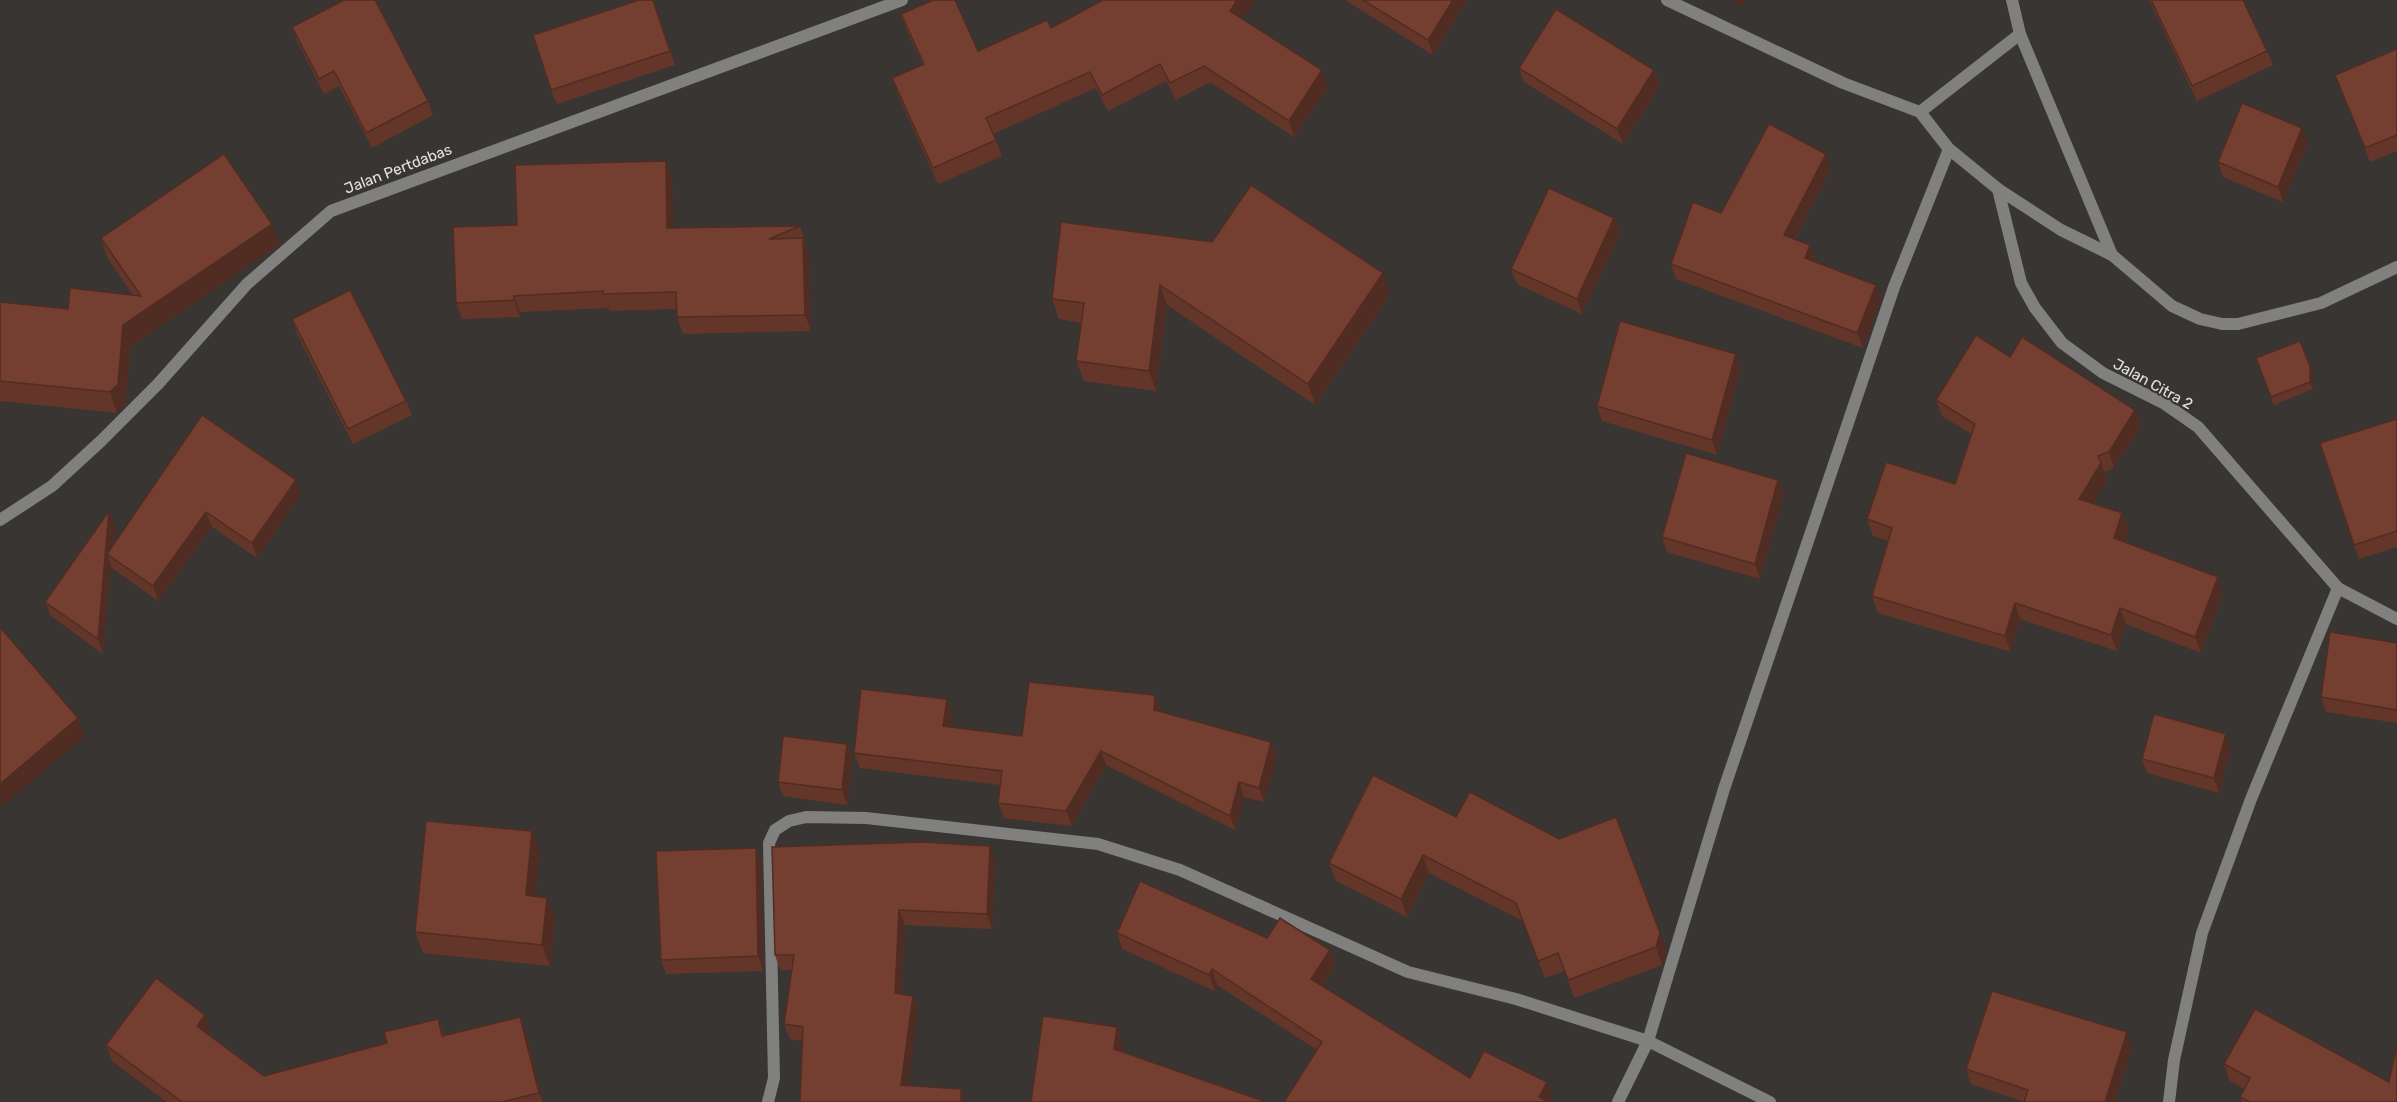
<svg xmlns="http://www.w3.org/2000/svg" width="2397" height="1102" font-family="Rubik,sans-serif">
<rect width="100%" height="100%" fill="#393533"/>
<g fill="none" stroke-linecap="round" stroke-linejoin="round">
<!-- street -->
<g stroke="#80817f" stroke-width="12">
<path d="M1667,0L1843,83L1920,112L1949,149L1998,189L2061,230L2112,255"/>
<path d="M2012,0L2020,34L2112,255L2172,306L2200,319L2222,324H2238L2321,303L2397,267"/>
<path d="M1920,112L2020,34"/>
<path d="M1998,189L2021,283L2035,308L2062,343L2103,373L2165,404L2198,427L2338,588L2397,619"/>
<path d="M0,520L52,486L101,441L158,384L247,284L331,211L902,0"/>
<path d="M768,1102L774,1078L769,843L775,830L789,821L806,817L866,818L1098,844L1180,870L1408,972L1516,999L1648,1041L1770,1102"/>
<path d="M1618,1102L1648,1041L1724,789L1894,287L1949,149"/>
<path d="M2169,1102L2174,1060L2202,933L2251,799L2338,588"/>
</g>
</g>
<!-- wall -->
<g fill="#643629">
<path d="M653,0L675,65L557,104L551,90Z"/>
<path d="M1103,0H1255L1242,18L1328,87L1294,137L1210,82L1176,100L1166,81L1108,111L1096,88L993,134L1002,156L938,184L898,95L892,78L923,65L907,31L901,14L978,51L1051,28Z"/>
<path d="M1345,0H1467L1433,55Z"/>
<path d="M2149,0H2243L2267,51L2273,65L2197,101Z"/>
<path d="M292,27L428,101L433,115L372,148L339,86L324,94L297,41Z"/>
<path d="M2397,49V151L2370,162L2335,75Z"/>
<path d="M1519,68L1654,70L1660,85L1623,144L1524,82Z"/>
<path d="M2308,143L2283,202L2223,177L2218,162Z"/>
<path d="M666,161L672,178L673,228L800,226L809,255L811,331L683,334L677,317L676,309L610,311L608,308L520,312V317L462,319L456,303L517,225Z"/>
<path d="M1831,168L1795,239L1815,260V262L1881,299L1863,348L1676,279L1671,264L1721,213Z"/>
<path d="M1614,218L1620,233L1582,314L1517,284L1511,269Z"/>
<path d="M1061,222L1390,294L1315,405L1167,305L1156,391L1084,381L1076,361L1081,323L1059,319L1052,299Z"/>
<path d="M272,224L280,244L131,346L125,405L117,413L0,401V302L68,309L133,295L108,259L101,238Z"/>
<path d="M292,319L406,401L412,415L353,444L297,334Z"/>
<path d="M1736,354L1741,368L1717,455L1602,421L1597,406Z"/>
<path d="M2010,357L2135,410L2141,426L2114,468L2104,472L2107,480L2092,503L2122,513L2128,529L2124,541L2223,594L2201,653L2126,624L2117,651L2020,619L2011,652L1878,613L1872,596L1889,541L1873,536L1867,519L1955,484L1971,434L1942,416L1936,400Z"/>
<path d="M2256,358L2313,374V389L2274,405Z"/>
<path d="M202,415L301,494L257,558L212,527L158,601L112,568L111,565L103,654L51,616L45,602L109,511L115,526L113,545Z"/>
<path d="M2397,419V547L2359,559L2354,545Z"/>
<path d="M1778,480L1784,494L1760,579L1667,552L1662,537Z"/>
<path d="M2397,643V723L2326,712L2321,697Z"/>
<path d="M947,699L952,714L950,727L1022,736L1161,710V712L1271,742L1277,757L1264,802L1244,797L1235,830L1106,765L1072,826L1004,818L998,803L1000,785L860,768L854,753Z"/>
<path d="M847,744L853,758L847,805L783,796L778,782Z"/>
<path d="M2231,748L2219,793L2147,773L2142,759Z"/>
<path d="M1373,775L1667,951L1662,965L1574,998L1565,971L1545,978L1523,921L1429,873L1407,917L1336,881L1329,863Z"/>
<path d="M756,848L761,862L763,971L666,974L661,960Z"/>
<path d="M540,851L535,896L555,918L550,966L423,953L415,932Z"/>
<path d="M995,861L992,929L905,925L901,994L913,996L918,1010L800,1102L803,1041L790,1039L784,1024L792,970H780L775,955Z"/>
<path d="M1117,933L1267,938L1330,950L1335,966L1322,986L1470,1078L1547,1082L1552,1098L1317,1050L1217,985L1215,991L1122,949Z"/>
<path d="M438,1019L444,1035L526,1033L543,1102H167L112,1061L106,1045L211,1031L209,1034L264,1076L387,1043Z"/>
<path d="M2132,1047L2115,1102H2024L1971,1084L1966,1069Z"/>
<path d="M2224,1064L2397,1102H2242L2240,1097L2245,1089L2230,1081Z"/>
</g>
<!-- shaded-wall -->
<g fill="#512c22">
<path d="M1237,0H1255L1236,27L1230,11Z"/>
<path d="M1453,0H1467L1433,55L1428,40Z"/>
<path d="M1734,0H1747L1737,7Z"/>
<path d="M1322,70L1328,87L1294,137L1289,121Z"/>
<path d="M1654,70L1660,85L1623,144L1617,129Z"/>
<path d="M2302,128L2308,143L2283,202L2278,187Z"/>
<path d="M1826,154L1831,168L1789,250L1784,235Z"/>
<path d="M666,161L672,178L674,244L667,228Z"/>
<path d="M1614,218L1620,233L1582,314L1577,299Z"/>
<path d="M272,224L280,244L131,346L125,405L117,413L110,392L123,325Z"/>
<path d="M803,238L809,255L811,331L805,315Z"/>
<path d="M1810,245L1815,260L1811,273L1805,258Z"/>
<path d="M1383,273L1390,294L1315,405L1308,384Z"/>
<path d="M1160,285L1167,305L1156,391L1149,371Z"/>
<path d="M1876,285L1881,299L1863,348L1857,333Z"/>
<path d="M514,296L520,312V317L514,300Z"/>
<path d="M1736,354L1741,368L1717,455L1712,440Z"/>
<path d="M2310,366L2313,374V389L2310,382Z"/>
<path d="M2135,410L2141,426L2114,468L2109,452Z"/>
<path d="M2101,463L2107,480L2085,515L2079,499Z"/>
<path d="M296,480L301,494L257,558L252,543Z"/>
<path d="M1778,480L1784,494L1760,579L1755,564Z"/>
<path d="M109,511L115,526L112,557L107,554L111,565L103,654L98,639Z"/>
<path d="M206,512L212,527L158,601L153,586Z"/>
<path d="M2122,513L2128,529L2120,554L2114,538Z"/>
<path d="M2218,577L2223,594L2201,653L2195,637Z"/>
<path d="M2015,603L2020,619L2011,652L2005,636Z"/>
<path d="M2120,608L2126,624L2117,651L2111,635Z"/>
<path d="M1155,695L1161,710L1159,725L1154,710Z"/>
<path d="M947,699L952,714L949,741L943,726Z"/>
<path d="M78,718L85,736L1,807L0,784Z"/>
<path d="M2226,734L2231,748L2219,793L2214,778Z"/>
<path d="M1271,742L1277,757L1264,802L1259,788Z"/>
<path d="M847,744L853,758L847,805L842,790Z"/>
<path d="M1101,751L1106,765L1072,826L1066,811Z"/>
<path d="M1239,782L1244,797L1235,830L1230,816Z"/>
<path d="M532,831L540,851L533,916L526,895Z"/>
<path d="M990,846L995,861L992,929L987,914Z"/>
<path d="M756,848L761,862L763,971L758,956Z"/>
<path d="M1423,855L1429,873L1407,917L1401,899Z"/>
<path d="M547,898L555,918L550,966L542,945Z"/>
<path d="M899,910L905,925L900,1008L895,993Z"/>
<path d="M1660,933L1667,951L1662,965L1656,947Z"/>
<path d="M1330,950L1335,966L1316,994L1311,979Z"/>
<path d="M1212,969L1217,985L1215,991L1209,975Z"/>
<path d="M913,996L918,1010L906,1100L901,1085Z"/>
<path d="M205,1015L211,1031L203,1042L197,1026Z"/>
<path d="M520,1017L526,1033L543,1102L539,1093Z"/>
<path d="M1117,1027L1123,1043L1120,1065L1114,1049Z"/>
<path d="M2127,1032L2132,1047L2115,1102H2105Z"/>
<path d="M1547,1082L1552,1098L1550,1102H1541L1539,1097Z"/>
<path d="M961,1089L966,1102H961Z"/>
</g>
<!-- building -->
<g fill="#743f30" stroke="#512c22" stroke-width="1.5">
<path d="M344,0H375L428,101L366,133L334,71L319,79L292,27Z"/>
<path d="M639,0H653L670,51L551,90L533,35Z"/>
<path d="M933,0H955L978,51L1047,20L1051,28L1103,0H1237L1230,11L1322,70L1289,121L1204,66L1170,83L1160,64L1102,95L1090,72L986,118L996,140L933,168L892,78L924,64L901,14Z"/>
<path d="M1363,0H1453L1428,40Z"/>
<path d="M2151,0H2243L2267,51L2192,86Z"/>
<path d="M1556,9L1654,70L1617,129L1519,68Z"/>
<path d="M2397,49V135L2365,148L2335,75Z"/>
<path d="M2242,103L2302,128L2278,187L2218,162Z"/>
<path d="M1769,124L1826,154L1784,235L1810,245L1805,258L1876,285L1857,333L1671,264L1693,202L1721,213Z"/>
<path d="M224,154L272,224L123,325L118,384L110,392L0,381V302L68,309L70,288L141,296L101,238Z"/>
<path d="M666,161L667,228L800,226L769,239L803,238L805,315L677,317L676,292L603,294V291L514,296V300L456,303L453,227L517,225L515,165Z"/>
<path d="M1251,185L1383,273L1308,384L1160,285L1149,371L1076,361L1084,303L1052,299L1061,222L1212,242Z"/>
<path d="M1549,188L1614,218L1577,299L1511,269Z"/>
<path d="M350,290L406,401L348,429L292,319Z"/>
<path d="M1620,321L1736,354L1712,440L1597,406Z"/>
<path d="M1976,335L2010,357L2022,337L2135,410L2109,452L2098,456L2101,463L2079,499L2122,513L2114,538L2218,577L2195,637L2120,608L2111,635L2015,603L2005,636L1872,596L1892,528L1867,519L1886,462L1955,484L1975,424L1936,400Z"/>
<path d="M2300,341L2310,366V382L2271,397L2256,358Z"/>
<path d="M202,415L296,480L252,543L206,512L153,586L107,554Z"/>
<path d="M2397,419V531L2354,545L2320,443Z"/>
<path d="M1686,453L1778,480L1755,564L1662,537Z"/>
<path d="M109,511L98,639L45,602Z"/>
<path d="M0,627L78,718L0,784Z"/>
<path d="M2330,632L2397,643V710L2321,697Z"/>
<path d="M1029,682L1155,695L1154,710L1271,742L1259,788L1239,782L1230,816L1101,751L1066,811L998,803L1002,771L854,753L861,689L947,699L943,726L1022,736Z"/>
<path d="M2154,714L2226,734L2214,778L2142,759Z"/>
<path d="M783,736L847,744L842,790L778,782Z"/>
<path d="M1373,775L1456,817L1470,792L1559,839L1616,817L1660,933L1656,947L1568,980L1558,953L1538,961L1516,903L1423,855L1401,899L1329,863Z"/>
<path d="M426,821L532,831L526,895L547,898L542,945L415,932Z"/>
<path d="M922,842L990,846L987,914L899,910L895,993L913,996L901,1085L961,1089V1102H800L803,1027L784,1024L794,955H775L772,847Z"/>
<path d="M756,848L758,956L661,960L656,851Z"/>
<path d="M1140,881L1267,938L1280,918L1330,950L1311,979L1470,1078L1484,1051L1547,1082L1539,1097L1548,1102H1284L1322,1042L1212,969L1209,975L1117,933Z"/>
<path d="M156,978L205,1015L197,1026L264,1076L387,1043L384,1032L438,1019L442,1036L520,1017L539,1093L502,1102H182L106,1045Z"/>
<path d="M1992,991L2127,1032L2105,1102H2024L2028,1090L1966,1069Z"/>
<path d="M2255,1009L2389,1082L2397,1045V1102H2250L2240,1097L2250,1078L2224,1064Z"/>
<path d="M1043,1016L1117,1027L1114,1049L1266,1102H1031Z"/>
</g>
<g text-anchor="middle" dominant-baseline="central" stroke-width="4.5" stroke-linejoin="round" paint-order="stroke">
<!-- street labels -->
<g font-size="15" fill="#e4e1e0" stroke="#393533">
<text transform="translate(398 169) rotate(-21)">Jalan Pertdabas</text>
<text transform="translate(2153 384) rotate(29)">Jalan Citra 2</text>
</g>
</g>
</svg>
